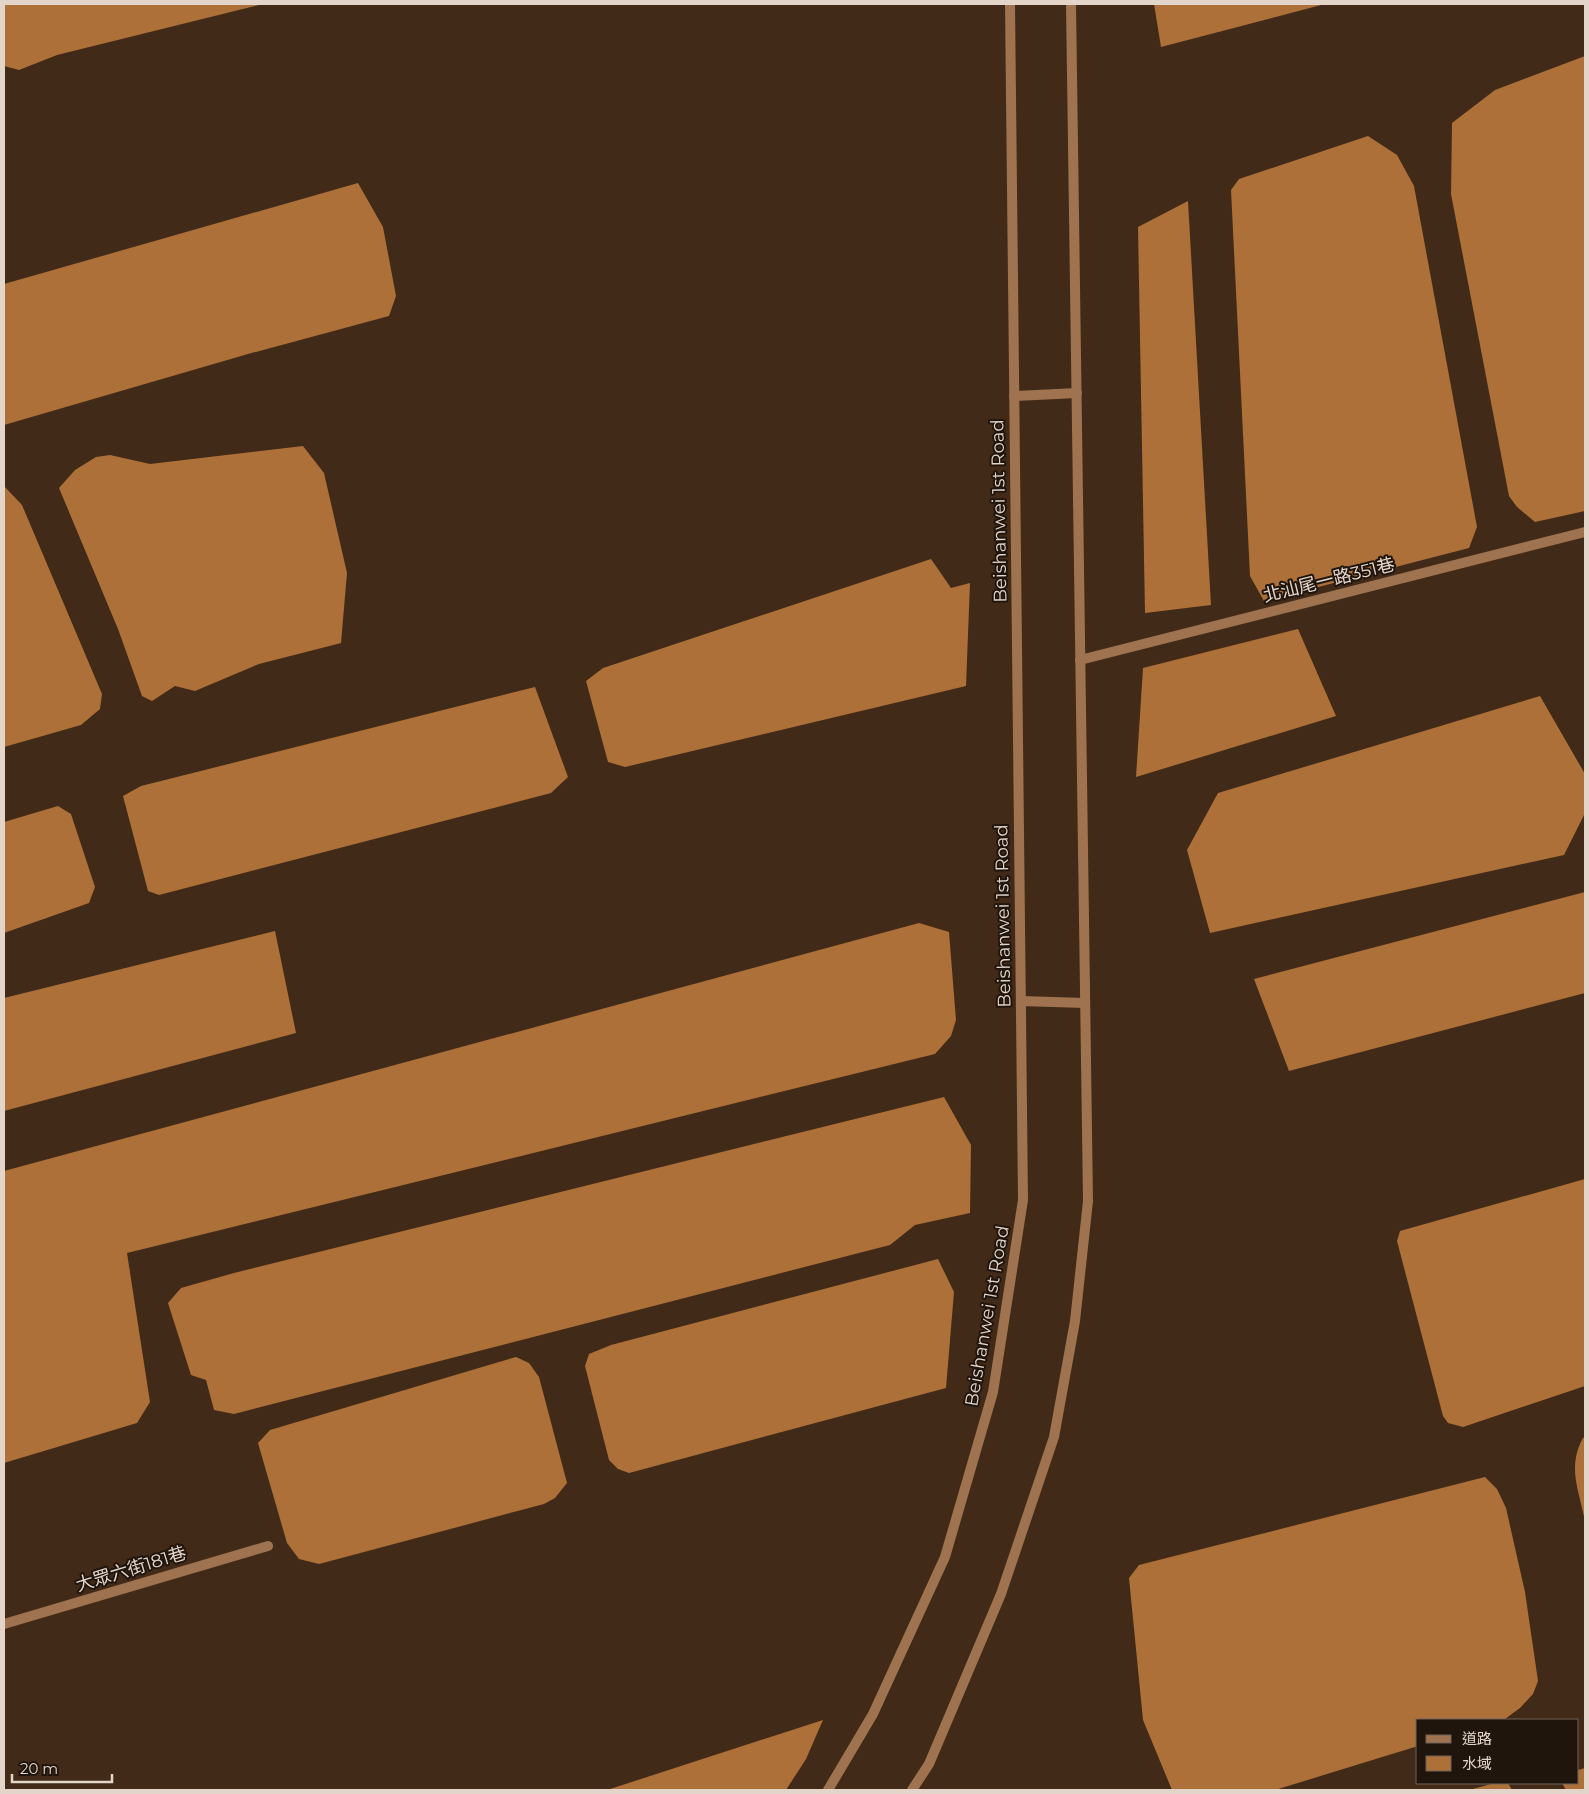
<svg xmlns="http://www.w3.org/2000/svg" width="1589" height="1794" font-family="Montserrat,'Noto Sans TC',sans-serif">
<rect width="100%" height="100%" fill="#412a17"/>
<!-- water -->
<g fill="#ae7039">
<path d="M4,4H263L57,55L19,70L4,66Z"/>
<path d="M1154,4H1325L1161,47Z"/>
<path d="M1585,56V511L1535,522L1517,507L1509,496L1451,194L1452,123L1495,90Z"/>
<path d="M1368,136L1397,155L1414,186L1477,527L1469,548L1264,601L1250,576L1231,190L1239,179Z"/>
<path d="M358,183L383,227L396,296L389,316L248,354L4,425V284Z"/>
<path d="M1188,201L1211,605L1145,613L1138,227Z"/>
<path d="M303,446L324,473L347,573L341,643L259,664L195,691L175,686L152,701L142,696L118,629L59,488L75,470L96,457L110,455L150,464Z"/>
<path d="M4,486L22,505L102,694L100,709L81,725L4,747Z"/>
<path d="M931,559L951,588L970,583L966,686L625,767L608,762L586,681L603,668Z"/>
<path d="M1298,629L1336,716L1136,777L1143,668Z"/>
<path d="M535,687L568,777L551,793L159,895L148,891L123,796L141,786Z"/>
<path d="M1540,696L1585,774V813L1564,855L1210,933L1187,850L1218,793Z"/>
<path d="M58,806L71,814L95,887L89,903L4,933V822Z"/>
<path d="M1585,892V993L1289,1071L1254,979Z"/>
<path d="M919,923L949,932L956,1020L951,1036L935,1054L127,1253L150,1402L137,1423L4,1463V1171Z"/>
<path d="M275,931L296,1033L4,1111V998Z"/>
<path d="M944,1097L971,1145L970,1213L915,1225L890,1245L234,1414L214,1410L206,1380L191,1375L168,1303L181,1288L234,1273Z"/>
<path d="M1585,1179V1386L1463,1427L1448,1423L1443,1416L1397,1241L1400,1231Z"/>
<path d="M938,1259L954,1292L946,1388L629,1473L618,1469L609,1460L585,1366L589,1354L611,1345Z"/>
<path d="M516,1357L529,1363L539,1377L567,1483L555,1498L544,1504L319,1564L299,1559L287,1543L258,1443L270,1430Z"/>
<path d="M1585,1437V1521C1579,1490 1567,1467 1583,1438Z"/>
<path d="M1485,1477L1497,1489L1506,1508L1525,1592L1538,1681L1533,1694L1520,1708L1505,1719L1418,1720V1746L1275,1790H1172L1143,1720L1129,1578L1139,1565Z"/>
<path d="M823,1720L806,1759L786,1790H607Z"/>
<path d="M1585,1768V1790H1566L1562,1783H1578V1770Z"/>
<path d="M1495,1783H1508L1512,1790H1469Z"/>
</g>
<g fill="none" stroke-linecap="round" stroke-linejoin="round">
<!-- service -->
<g stroke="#9f734f" stroke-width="10">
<path d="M1080,660L1585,532"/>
<path d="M4,1624L268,1546"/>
</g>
<!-- tertiary -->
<g stroke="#9f734f" stroke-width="10">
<path d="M1014,396L1077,393"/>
<path d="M1021,1001L1085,1003"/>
<path d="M828,1790L873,1714L945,1557L993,1392L1023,1200L1010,4"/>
<path d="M912,1790L929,1764L1001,1594L1054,1437L1075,1321L1088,1201L1071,4"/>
</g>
</g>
<g text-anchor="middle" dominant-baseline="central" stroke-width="4" stroke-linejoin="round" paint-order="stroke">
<!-- street labels -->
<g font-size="18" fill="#e3d5c9" stroke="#20150d">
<text transform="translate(999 511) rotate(-91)">Beishanwei 1st Road</text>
<text transform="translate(1329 580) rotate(-14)">北汕尾一路351巷</text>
<text transform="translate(1003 916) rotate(-91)">Beishanwei 1st Road</text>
<text transform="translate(987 1316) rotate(-80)">Beishanwei 1st Road</text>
<text transform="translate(131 1569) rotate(-17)">大眾六街181巷</text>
</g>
</g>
<!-- border -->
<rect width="1589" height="1794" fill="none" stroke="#e3d5c9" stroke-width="10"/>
<!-- legend -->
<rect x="1416" y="1719" width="162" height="65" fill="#20150d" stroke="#6e6258"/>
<rect x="1426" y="1735" width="25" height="8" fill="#9f734f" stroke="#6e6258"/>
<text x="1462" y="1744" font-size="15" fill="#e3d5c9">道路</text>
<rect x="1426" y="1756" width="25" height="15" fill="#ae7039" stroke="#6e6258"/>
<text x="1462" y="1769" font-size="15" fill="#e3d5c9">水域</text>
<!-- scale -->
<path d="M12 1774v8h100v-8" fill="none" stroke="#e3d5c9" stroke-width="2.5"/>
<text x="20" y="1774" font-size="15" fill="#e3d5c9" stroke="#20150d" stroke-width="4" paint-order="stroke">20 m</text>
</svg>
